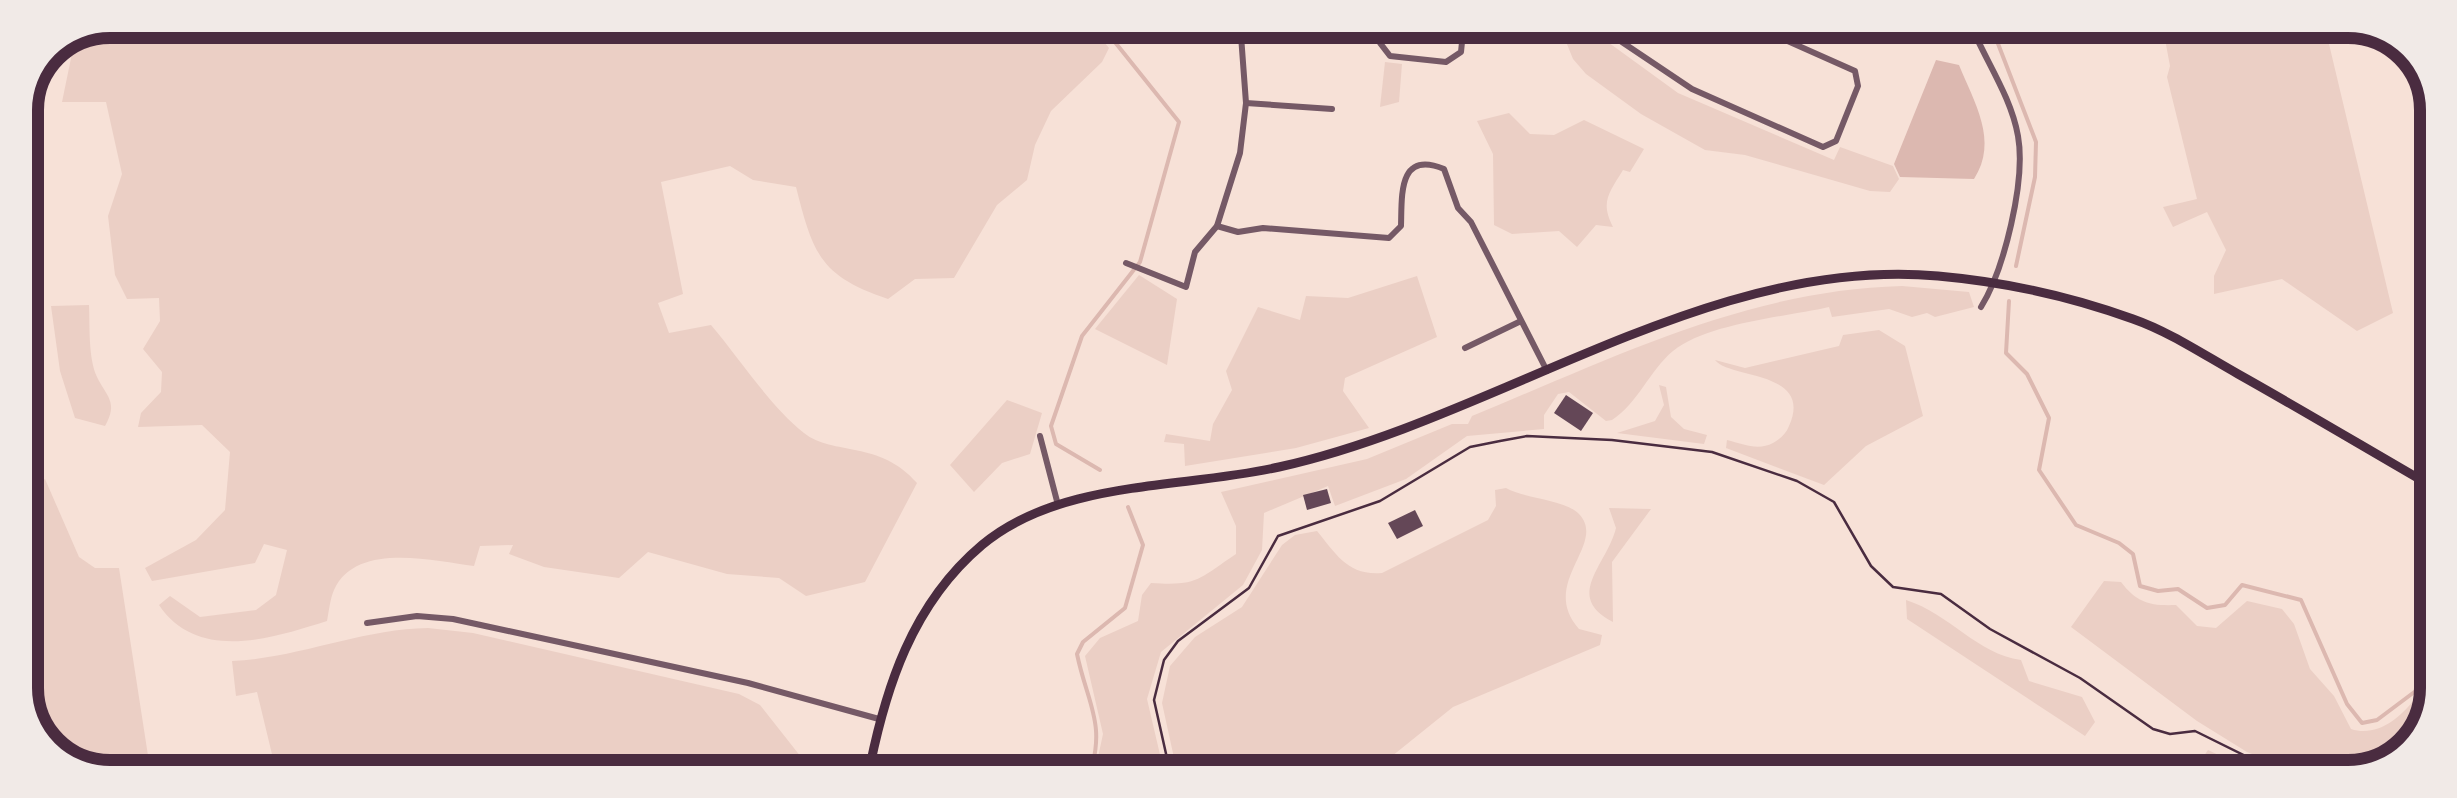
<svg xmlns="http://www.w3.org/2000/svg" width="2457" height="798" font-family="'DejaVu Sans',sans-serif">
<rect width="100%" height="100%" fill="#f7e1d7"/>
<!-- green -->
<g fill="#ebcfc5">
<path d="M110,20L1087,21L1109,48L1102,62L1051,111L1035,145L1027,180L997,205L954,278L915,279L888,299C820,276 813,254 796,187L753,180L730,166L661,182L683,294L658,303L669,333L711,325C740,359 769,405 804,433C833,456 880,440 917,483L865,582L806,596L779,578L727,574L648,552L619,578L544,567L509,554L513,545L480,546L474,566C434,561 356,541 334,590C330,599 329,611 327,621C273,638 198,663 159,605L170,596L200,617L256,610L276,595L287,550L264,544L255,563L152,581L145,568L196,540L225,510L230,452L202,425L138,427L141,413L161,392L162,372L143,349L160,321L159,298L127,299L115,275L108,216L122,174L106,102H62L76,34Z"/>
<path d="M1558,22H1587L1594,32L1678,93L1834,160L1840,147L1893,166L1899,179L1890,192L1870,191L1745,155L1705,150L1641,114L1586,74L1573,59Z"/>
<path d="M2162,23H2324L2393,313L2357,331L2282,279L2214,294V276L2226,250L2207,212L2173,227L2163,207L2197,199L2167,77L2170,66Z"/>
<path d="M51,44L41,120L20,207V109Z"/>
<path d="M1385,62L1402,64L1399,102L1380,107Z"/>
<path d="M1509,113L1530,134L1554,135L1584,120L1644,149L1630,172L1623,170C1609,193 1600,202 1613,227L1596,225L1577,247L1559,231L1512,234L1494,225L1493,154L1477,121Z"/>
<path d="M1139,275L1177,299L1167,365L1095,329Z"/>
<path d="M1417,276L1437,337L1345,378L1343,391L1369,428L1296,448L1185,466L1184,444L1164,442L1166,434L1210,441L1213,424L1232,390L1226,371L1258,307L1300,320L1306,296L1348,298Z"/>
<path d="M1902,286L1969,292L1974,307L1935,317L1927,313L1912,317L1889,309L1832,317L1829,307C1785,317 1708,323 1673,351C1649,371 1639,402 1612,420L1606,421L1569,392L1558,394L1544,415V429L1467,436L1406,479L1335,506L1328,486L1264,513L1262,550L1243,585L1161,652L1147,699L1165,776H1094L1103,734L1085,656L1100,638L1138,621L1142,595L1151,583C1198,586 1197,580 1236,554V526L1221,492L1367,459L1452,424H1468L1472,416C1613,358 1747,290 1902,286Z"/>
<path d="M89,305C90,325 88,358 97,377C106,396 119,402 105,426L75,418L60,371L51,306Z"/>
<path d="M1879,330L1905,346L1923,416L1866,446L1824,485L1726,448L1727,440C1743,444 1758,451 1773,443C1780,439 1786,434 1789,426C1814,370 1729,379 1715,360L1745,368L1839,346L1843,335Z"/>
<path d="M1659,385L1666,387L1671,417L1684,429L1707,435L1704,444L1617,433L1655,421L1664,405Z"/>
<path d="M1007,400L1042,413L1030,454L1002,463L974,492L950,465Z"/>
<path d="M45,479L79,557L95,568H119L151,775H86L42,747L21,699L20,495Z"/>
<path d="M1506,488C1526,499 1564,499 1579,514C1608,544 1538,583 1579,629L1602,635L1600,645L1453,707L1366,777L1178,776L1162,703L1170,666L1195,637L1242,607L1282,545L1295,535L1317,531C1336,554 1348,576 1382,573L1488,520L1496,506L1495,490Z"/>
<path d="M1609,508L1651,509L1612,562L1613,622C1563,596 1607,565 1616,528Z"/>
<path d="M2104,581L2121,582C2137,603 2150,606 2176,605L2197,626L2216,628L2247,601L2282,609L2294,624L2310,669L2334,696L2351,729C2376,737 2398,720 2414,700C2423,689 2422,676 2434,665V712L2401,760L2348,778H2313L2247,752L2197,721L2071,627Z"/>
<path d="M1906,600C1950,614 1977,654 2021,660L2029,681L2082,697L2095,722L2085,736L1907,619Z"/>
<path d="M428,628L473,633L739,694L760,705L816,776L277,775L257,692L236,696L232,661C299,658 361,629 428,628Z"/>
<path d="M2208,750L2267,778H2189Z"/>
</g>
<!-- water -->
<path fill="#dcb8b0" d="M1936,60L1959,65C1974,102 1999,141 1974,179L1900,177L1894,164Z"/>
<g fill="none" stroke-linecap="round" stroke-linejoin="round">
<!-- stream -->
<g stroke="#dcb8b0" stroke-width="4">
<path d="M1098,21L1179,122L1140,262L1082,336L1051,426L1056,444L1100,470"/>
<path d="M1990,23L2036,142L2035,177L2016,266"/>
<path d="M2009,301L2006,353L2027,374L2049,418L2039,470L2076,525L2119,543L2133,554L2140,586L2158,591L2178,589L2207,608L2225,605L2242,585L2301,600L2347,704L2362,723L2377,720L2417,690L2421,665L2434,651"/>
<path d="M1089,776C1107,724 1087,703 1077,654L1083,642L1125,608L1143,545L1128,507"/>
</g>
</g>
<!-- building -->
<g fill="#644757">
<path d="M1566,395L1593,413L1581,431L1554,413Z"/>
<path d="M1327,489L1331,503L1307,510L1303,495Z"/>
<path d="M1415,510L1423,526L1397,539L1388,523Z"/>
</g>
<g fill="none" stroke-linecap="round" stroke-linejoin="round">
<!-- path -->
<path stroke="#4a2c40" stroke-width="2.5" d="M1171,776L1154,700L1164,660L1178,641L1249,588L1278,536L1380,501L1470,447L1500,441L1527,436L1612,440L1712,452L1797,481L1834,502L1871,566L1893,587L1941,594L1990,629L2080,678L2153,729L2170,734L2195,731L2290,778"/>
<!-- minor -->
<g stroke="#755966" stroke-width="6">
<path d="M1382,22L1380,43L1390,56L1446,62L1461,52L1464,22"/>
<path d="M1603,22L1604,30L1692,89L1823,147L1836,141L1858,86L1855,71L1745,22"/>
<path d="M1878,23L1931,33L1973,32"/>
<path d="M1970,23C1985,60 2011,96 2018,136C2026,181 2004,270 1981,307"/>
<path d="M1246,103L1332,109"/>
<path d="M1217,226L1238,232L1263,228L1389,238L1401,226C1402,195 1398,150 1444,169L1458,208L1471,222L1547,371"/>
<path d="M1126,263L1186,287L1195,252L1217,226L1240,153L1246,103L1240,22"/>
<path d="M1465,348L1521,321"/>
<path d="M1040,436L1058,505"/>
<path d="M367,623L417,616L453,619L748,683L879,719"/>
</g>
<!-- secondary -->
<path stroke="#4a2c40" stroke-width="9" d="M868,776C885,688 912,604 982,545C1061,479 1184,489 1279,467C1497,419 1709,255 1938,276C2005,282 2070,296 2133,319C2170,332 2204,355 2238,374C2304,411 2369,450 2435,488"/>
</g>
<!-- crop -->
<path d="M0 0H2457V798H0ZM110 38H2348A72 72 0 0 1 2420 110V688A72 72 0 0 1 2348 760H110A72 72 0 0 1 38 688V110A72 72 0 0 1 110 38Z" fill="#f1eae7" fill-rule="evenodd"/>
<path fill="none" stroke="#4a2c40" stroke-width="12" d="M110 38H2348A72 72 0 0 1 2420 110V688A72 72 0 0 1 2348 760H110A72 72 0 0 1 38 688V110A72 72 0 0 1 110 38Z"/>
</svg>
